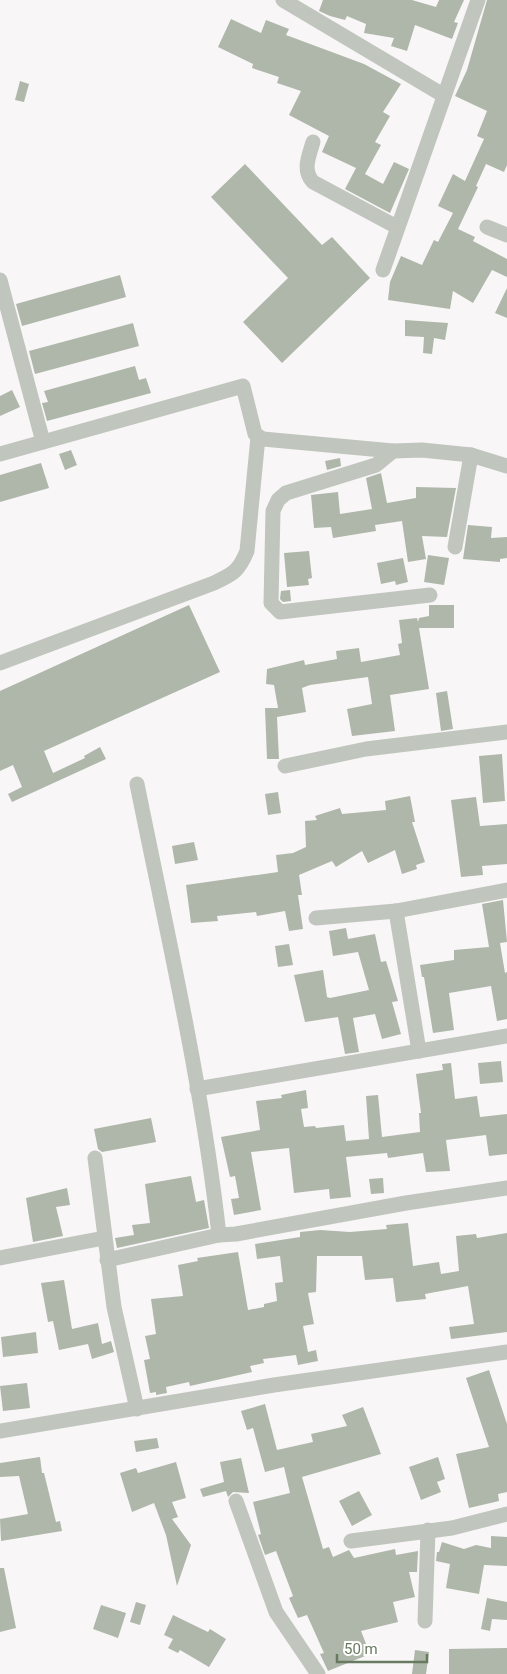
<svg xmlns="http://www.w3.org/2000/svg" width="507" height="1674" font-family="Roboto,sans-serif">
<rect width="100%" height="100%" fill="#f9f6f8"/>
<!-- building -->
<g fill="#aeb7a9">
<path d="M323,0H412L436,7L439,0H464L454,22L458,23L452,39L415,25L407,51L391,46L394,38L364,33L366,24L347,16L345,20L330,16L319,11Z"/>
<path d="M487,0H507V165L504,172L486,164L476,186L478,187L458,229L475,237L473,241L507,259V277L492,270L473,303L453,291L450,309L388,300L390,282L401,256L422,265L434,240L438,242L453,213L438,206L453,174L465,181L484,139L477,136L487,111L455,96L467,70Z"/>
<path d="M231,19L261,33L266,20L289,29L286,35L364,64L401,84L383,112L390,116L375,142L381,145L365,174L383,184L394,162L409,169L390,213L345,189L356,168L322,152L329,136L289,115L301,91L277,83L279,77L252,68L253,64L218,47Z"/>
<path d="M20,81L29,84L24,102L15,100Z"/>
<path d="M245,164L322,245L332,237L370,278L282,363L243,322L288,278L211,197Z"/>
<path d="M120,275L126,297L22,326L16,304Z"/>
<path d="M507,288V318L495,313Z"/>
<path d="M405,320L448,323L445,340L434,338L432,354L423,353L424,337L405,336Z"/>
<path d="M133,323L139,346L35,374L29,351Z"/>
<path d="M135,366L139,380L146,378L151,393L47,421L42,403L48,402L44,391Z"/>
<path d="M12,390L20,407L0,416V396Z"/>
<path d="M71,450L77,465L65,470L59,454Z"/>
<path d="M340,458L341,466L327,470L325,461Z"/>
<path d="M41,463L49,488L0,502V475Z"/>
<path d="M381,473L387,503L416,498V487L456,488L447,537L422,536L426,559L408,562L402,521L375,525L376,531L333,538L331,527L314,528L311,495L338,492L340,514L372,509L366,478Z"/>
<path d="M468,525L492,527L491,538L507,537V558L500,559V562L463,559Z"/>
<path d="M309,551L312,578L308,579L309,585L287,587L284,553Z"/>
<path d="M428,555L449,558L444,585L424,582Z"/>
<path d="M403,558L408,582L396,585L395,581L381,584L377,563Z"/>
<path d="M290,590L291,601L283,602L280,599L281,591Z"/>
<path d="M189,605L220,672L44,751L53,773L85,758L84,756L100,747L106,759L12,802L8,794L22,787L13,765L0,771V691Z"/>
<path d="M429,605H454V628H419L429,689L390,695L395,731L352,736L347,709L372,704L368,677L310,685L302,688L306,712L277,717L279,759H267L265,708H278L274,685L266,684L267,669L304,660L305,665L337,659L336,651L359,648L361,662L400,655L398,644L402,643L399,620L417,618L418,622L419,618L429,616Z"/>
<path d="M447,691L453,729L441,731L436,693Z"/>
<path d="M502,754L505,801L483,803L479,756Z"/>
<path d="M278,792L281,813L268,815L265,794Z"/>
<path d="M410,796L415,822H412L425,862L416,865L417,869L402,874L395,850L368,863L362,851L336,867L332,861L299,875L302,895H298L303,929L289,931L285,911L257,916L256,912L217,916L218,921L191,923L186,885L278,872L276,855L293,853L306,847L305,821L317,820L315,816L340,808L342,814L386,810L385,801Z"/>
<path d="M476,797L480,826L507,824V864L482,866L483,875L461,877L451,800Z"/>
<path d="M194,842L198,860L175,864L172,846Z"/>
<path d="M503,900L507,942L500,943L505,973L507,972V1019L497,1021L491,986L449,993L454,1030L433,1033L424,977H422L420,965L454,960V950L489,947L482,904Z"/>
<path d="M346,928L348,939L375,934L381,962L386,961L398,1001L392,1002L401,1034L382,1039L375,1014L353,1018L359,1052L345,1054L338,1017L305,1022L294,975L323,970L327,997L330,998L369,990L358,952L333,956L329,931Z"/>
<path d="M289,944L293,965L278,967L275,946Z"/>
<path d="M501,1061L503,1082L480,1084L478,1063Z"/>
<path d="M451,1063L455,1099L477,1096L480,1117L507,1114V1154L489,1156L486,1135L446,1140L450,1171L426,1172L423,1153L388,1158L387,1153L346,1157L351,1197L330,1199L329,1189L294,1193L289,1148L251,1152L261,1210L234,1215L231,1199L239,1198L235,1176L230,1177L221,1137L260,1130L256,1101L282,1098L281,1095L306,1090L308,1108L301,1109L304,1127L315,1126L316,1128L344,1125L346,1141L369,1139L366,1096L378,1095L382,1137L420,1132L419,1113H421L416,1074L443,1070L442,1064Z"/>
<path d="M151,1118L156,1142L102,1152L98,1149L94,1129Z"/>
<path d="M191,1176L196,1202L204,1200L209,1228L117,1248L115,1238L134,1235L132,1225L150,1223L145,1184Z"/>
<path d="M383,1178L384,1193L371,1194L369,1179Z"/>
<path d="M67,1188L70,1205L56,1207L63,1236L33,1242L26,1198Z"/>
<path d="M408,1223L413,1266L439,1262L441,1274L459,1271L456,1236L476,1234L477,1238L507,1233V1332L451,1339L449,1327L474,1324L468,1286L425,1294L426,1299L396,1302L393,1278L365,1280L362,1256H317L316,1292L308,1293L314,1324L303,1326L308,1352L316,1350L318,1361L298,1365L296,1355L263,1359L264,1363L250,1366L252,1372L190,1386L189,1382L166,1387L167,1393L156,1395V1392L150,1393L144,1360L150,1359L145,1336L156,1334L151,1299L183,1296L178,1265L198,1261L197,1258L238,1252L248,1310L264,1307V1304L277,1301L275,1283L283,1282L280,1256L257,1259L255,1244L300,1237V1232L320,1230L350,1232L387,1229L386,1225Z"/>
<path d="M64,1280L72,1329L98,1323L102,1344L111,1341L114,1352L92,1359L88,1344L59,1350L53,1321L48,1322L41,1283Z"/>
<path d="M36,1332L38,1353L3,1357L1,1337Z"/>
<path d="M489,1370L507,1424V1492L498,1494L499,1501L469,1508L456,1454L489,1447L466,1378Z"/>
<path d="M27,1383L30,1408L3,1411L0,1386Z"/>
<path d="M265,1404L277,1450L313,1442L311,1434L347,1426L342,1415L363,1407L381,1454L302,1477L323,1549L329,1547L333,1557L349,1550L354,1558L395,1549L396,1555L418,1551L417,1572H409L415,1597L393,1602L398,1622L361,1631L370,1654L328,1671L320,1654L324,1653L307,1615L298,1618L289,1598L293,1596L276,1551L265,1555L258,1535L261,1534L253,1502L290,1493L284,1467L265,1472L253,1428L247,1430L241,1411Z"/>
<path d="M157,1438L159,1448L136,1452L134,1441Z"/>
<path d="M40,1457L42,1473H44L56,1522L60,1521L62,1531L1,1541L0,1519L28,1514L19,1476L0,1477V1463Z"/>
<path d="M438,1457L445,1479L437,1482L441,1492L421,1500L409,1467Z"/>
<path d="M241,1458L249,1493L233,1492L228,1497L226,1491L203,1497L200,1489L224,1482L220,1462Z"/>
<path d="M176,1462L186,1498L172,1502L178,1517L172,1519L191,1545L177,1586L166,1535L154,1503L132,1512L120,1473L136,1468L138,1473Z"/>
<path d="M359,1491L372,1515L352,1526L339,1501Z"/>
<path d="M491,1536L507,1537V1566L484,1565L479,1594L446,1588L450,1564L436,1561L437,1552H439L442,1542L464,1549L476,1545L491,1548Z"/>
<path d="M0,1568H4L16,1628L0,1632Z"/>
<path d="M487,1598L507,1602V1620L492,1619L490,1631L481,1629Z"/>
<path d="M136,1602L146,1605L140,1625L130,1622Z"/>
<path d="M101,1605L126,1613L118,1638L93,1629Z"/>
<path d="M173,1615L208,1632L210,1629L226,1639L209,1667L180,1650L178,1653L168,1648L173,1639L164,1635Z"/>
<path d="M507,1648V1674H449V1649Z"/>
<path d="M415,1650L429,1652L426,1674H412Z"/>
</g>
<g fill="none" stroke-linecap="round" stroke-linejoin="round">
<!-- minor -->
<g stroke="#c0c6be" stroke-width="15">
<path d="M283,0L443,95"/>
<path d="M313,142C309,156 302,170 313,182L397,227"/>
<path d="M487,227L507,235"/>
<path d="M383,270L478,0"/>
<path d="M0,280L43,442"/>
<path d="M393,451L376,465L286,493L278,500L273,511L271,603L280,612L430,595"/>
<path d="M0,454L243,386L255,434L263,439L393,451L422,450L471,455L507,466"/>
<path d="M455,547L471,455"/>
<path d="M0,663L214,583C233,574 239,571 247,551L258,437"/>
<path d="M285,766L366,749L507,732"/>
<path d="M137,784C167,933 202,1083 219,1235"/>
<path d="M396,911L419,1051"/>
<path d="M316,918L396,911L507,890"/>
<path d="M197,1089L507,1036"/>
<path d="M95,1158L114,1307L137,1409"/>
<path d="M0,1258L104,1238"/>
<path d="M107,1260L219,1235L236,1234L406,1203L507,1188"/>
<path d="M0,1431L274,1385L507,1352"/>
<path d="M236,1501L276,1612L318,1674"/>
<path d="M351,1541L452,1528L507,1514"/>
<path d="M425,1621L428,1530"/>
</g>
</g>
<!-- scale -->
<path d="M337 1654v8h90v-8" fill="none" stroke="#687a60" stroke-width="2.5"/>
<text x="344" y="1654" font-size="15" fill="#687a60" stroke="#ffffff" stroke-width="4" paint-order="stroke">50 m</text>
</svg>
